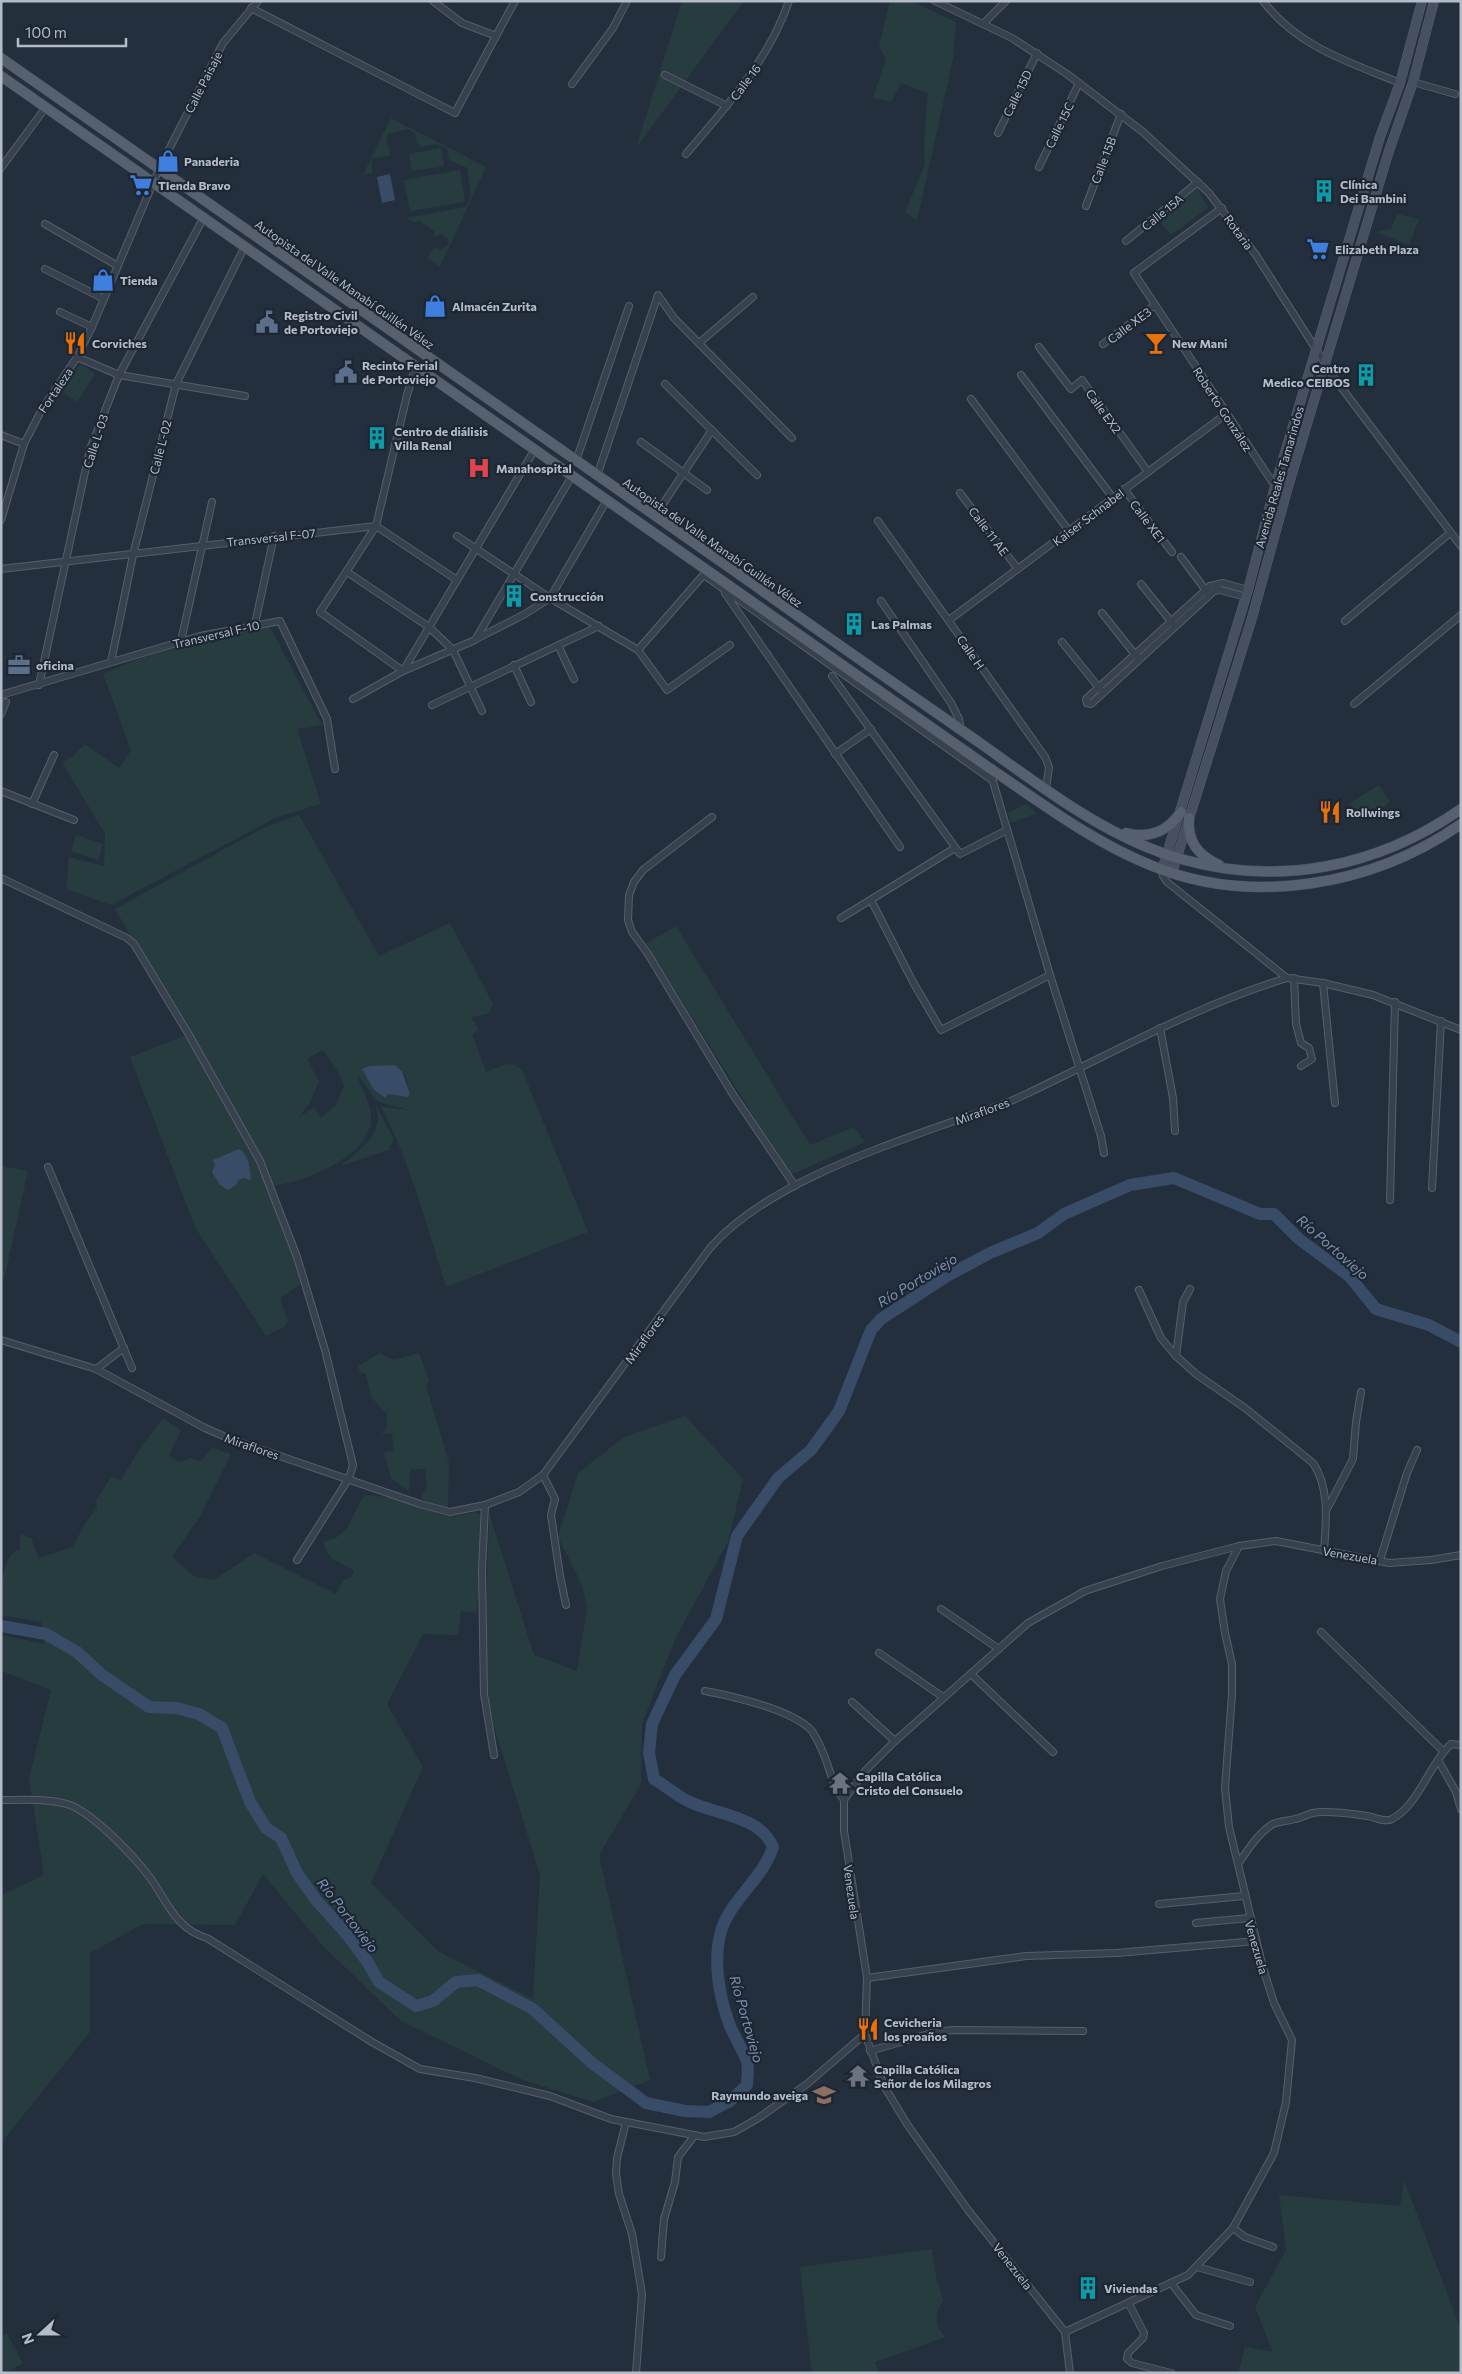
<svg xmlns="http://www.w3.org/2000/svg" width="1462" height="2374" font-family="Commissioner,sans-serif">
<rect width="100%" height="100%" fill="#242f3e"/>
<!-- green -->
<g fill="#263c3f" fill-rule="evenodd">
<path d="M682,1H744L636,148Z"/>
<path d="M890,1H911L956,22L953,59L917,220L905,212L925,164L924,145L928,93L901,83L891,102L873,98L886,59L879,46Z"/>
<path d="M391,118L486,167L440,267L427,258L434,247L441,250L449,244L448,239L441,234L435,237L431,234H434V231L420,221L414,222L407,218L466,207L471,196L467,168L449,160L447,149L437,144L422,147L417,144L415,133L408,129L388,134L386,138L391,155L372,159V173L363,175Z"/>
<path d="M441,148L444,166L412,171L409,154Z"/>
<path d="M460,170L465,202L410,211L404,180Z"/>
<path d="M1197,188L1208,208L1171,235L1159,221Z"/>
<path d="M1397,214L1419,219L1409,245L1376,232L1391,229Z"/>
<path d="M80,364L95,374L77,402L62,392Z"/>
<path d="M270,627L322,725L297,729L321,804L277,817L111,905L66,889L69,857L104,866L105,834L62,762L72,757L85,744L119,768L131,750L103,674C156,651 212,631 270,627Z"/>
<path d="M1379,785L1390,802L1361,821L1350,803Z"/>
<path d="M1026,804L1037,813L1011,823L1008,813Z"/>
<path d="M299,815L379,956L450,923L493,1004L488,1014L471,1017L479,1030L472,1034L486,1072C499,1068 513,1057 523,1072L588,1232L446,1287C427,1226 411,1164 381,1107L411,1110L378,1102L357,1074C360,1087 370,1101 371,1114C375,1149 323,1173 296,1181C287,1184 279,1183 270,1188L306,1281L280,1298L288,1322L283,1328L266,1336L195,1227L130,1057L189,1034L115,909L263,828ZM323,1050L338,1072L344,1086L335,1106L321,1118L314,1107L298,1118L309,1104L319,1082L307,1059ZM395,1065C405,1070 411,1086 407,1097L388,1094L384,1098L373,1089L362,1069L370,1066Z"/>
<path d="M76,835L103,844L98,860L71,851Z"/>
<path d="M676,926L810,1145L854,1127L865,1142L790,1175L646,943Z"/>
<path d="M376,1106L394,1139L388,1150L344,1165L342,1164C357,1153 378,1138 378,1117C378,1113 376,1110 376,1106Z"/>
<path d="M1,1166L28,1171L4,1280L1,1279Z"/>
<path d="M380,1353L394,1360L419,1353L429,1380L426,1385L449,1463L448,1507L445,1509L428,1503L421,1498L427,1486L425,1469L410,1470L409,1491L391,1478L384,1452L394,1451L392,1433L382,1434L387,1426V1414L371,1397L366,1374L360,1372L358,1366Z"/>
<path d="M685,1416L743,1479L728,1542L676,1637L642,1724L641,1784L599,1855L650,2080L593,2102L523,2080L401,2021L321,1944L263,1874L235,1925L143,1924L90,1953V2032L1,2143V1895L44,1875L29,1779L51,1690L1,1671V1635L44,1644L41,1622L1,1615C1,1596 0,1554 20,1550V1534L31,1538L39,1558L73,1547L85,1523L97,1508L96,1500L111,1477L121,1480L139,1450L163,1418L181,1430L169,1456L180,1462L190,1458L201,1461L212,1448L231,1454L201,1515L172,1556L193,1576L214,1580L254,1553L336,1594L344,1580L351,1577L354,1570C339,1563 326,1559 324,1542C353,1535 349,1515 365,1495L388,1497L452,1517L476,1512L481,1516L480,1580L476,1613L461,1611L458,1635L423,1634L387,1704L423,1767L371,1883L438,1951L533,1999L540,1875L484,1694L489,1513L534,1655L577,1671L587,1608L582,1585L558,1537L578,1473L624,1437Z"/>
<path d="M1404,2180L1461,2330V2373H1238L1245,2347L1273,2352L1255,2307L1286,2250L1279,2195L1400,2206Z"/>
<path d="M932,2249L936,2276L943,2300C935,2314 933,2326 946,2337L875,2362L879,2373H812L800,2267Z"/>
<path d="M7,2334L23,2363L6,2373H1V2336Z"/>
</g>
<!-- water -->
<g fill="#394c67">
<path d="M390,174L395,200L382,203L377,177Z"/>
<path d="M395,1065L402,1071L410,1094L407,1097L388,1094L385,1098L373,1089L362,1069L370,1066Z"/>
<path d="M239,1149C249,1154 250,1169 251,1180L243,1178L238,1180L237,1184L228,1190L220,1185L212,1172L215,1165L213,1160Z"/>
</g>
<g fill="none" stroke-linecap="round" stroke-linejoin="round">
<!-- river -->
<path stroke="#394c67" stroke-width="12" d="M1,1626L46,1634L77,1652L102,1675L149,1707L177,1708L199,1714L222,1728L250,1802L266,1828L281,1838L297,1873L316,1900L345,1932L367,1961L379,1982L416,2006L433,2001L456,1982L478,1980L533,2009L592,2063L646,2103L685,2111L709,2112L730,2101L747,2085C747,2078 749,2068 747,2061C743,2050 735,2038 730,2026C719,1997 712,1959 722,1928C733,1898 763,1878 773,1847C760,1816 718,1815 690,1802C677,1796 666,1786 654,1779L649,1753L652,1724L675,1675L716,1619L737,1536L778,1478L811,1450L839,1411L871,1330L881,1319L947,1276L990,1253L1038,1233L1064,1214L1130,1185L1174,1178L1260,1214H1274L1299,1239L1349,1276L1376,1309L1429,1325L1461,1342"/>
<defs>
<g id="street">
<path d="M433,1L462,23L496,36L515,1"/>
<path d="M935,1L1012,38L1067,74L1143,132L1209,193L1256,255L1335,379L1461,546"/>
<path d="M1263,1C1298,47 1349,62 1400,83"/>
<path d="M251,8L455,113L496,36"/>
<path d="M984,23L1006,1"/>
<path d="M665,75L727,106"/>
<path d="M1413,82L1455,94"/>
<path d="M572,84L613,28L627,1"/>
<path d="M998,133L1037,53"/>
<path d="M686,154C726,107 769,60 789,1"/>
<path d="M1039,167L1079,83"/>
<path d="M1,168L46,107"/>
<path d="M1086,206L1121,114"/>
<path d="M1222,208L1134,273L1275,486"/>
<path d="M45,224L118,266"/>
<path d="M1126,241L1198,182"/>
<path d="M45,269L104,299"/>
<path d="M60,312L92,327"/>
<path d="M699,343L753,297"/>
<path d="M1103,344L1155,305"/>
<path d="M1039,347L1071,389L1082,380L1148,472"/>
<path d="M77,357L119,375L245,396"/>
<path d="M1021,375L1113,498"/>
<path d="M665,384L757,475"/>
<path d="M971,399L1069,531"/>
<path d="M1,435L24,444"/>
<path d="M641,442L707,490"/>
<path d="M576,461L629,306"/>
<path d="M597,476L658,295L674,318L792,438"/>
<path d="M1124,489L1172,552"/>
<path d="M960,493L1018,569"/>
<path d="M655,516L712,430"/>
<path d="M1,520L24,444L41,411L77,357L92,327L159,169L223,43L258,1"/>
<path d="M878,521L1045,757L1049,767L1046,789"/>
<path d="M457,536L550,598L638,650L667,690L730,645"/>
<path d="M1181,557L1207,592"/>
<path d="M1,569L376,526L407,395L416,365"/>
<path d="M347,572L429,627L453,650L482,711"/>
<path d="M704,575L992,780"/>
<path d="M457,580L376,526L320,612L403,671L475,640L572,476"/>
<path d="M1141,584L1173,624"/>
<path d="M725,593L900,847"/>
<path d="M881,601L951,703L959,719L961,730"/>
<path d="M1102,613L1137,657"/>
<path d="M949,620L1226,414"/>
<path d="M1345,621L1450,533"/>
<path d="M255,624L274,536"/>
<path d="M476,639L525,614L550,598L607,500"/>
<path d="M181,641L212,502"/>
<path d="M1062,642L1100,689"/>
<path d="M558,645L574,679"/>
<path d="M638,650L706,572"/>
<path d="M111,662L133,555L176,384L245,246"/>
<path d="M514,665L531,702"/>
<path d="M832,676L960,854L1007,830"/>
<path d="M39,685L90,449L119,375L204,217"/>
<path d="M1,695L200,636L280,621L327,719L335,769"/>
<path d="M353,699L403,671L535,449"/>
<path d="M1087,703L1086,699L1210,586L1223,583L1248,590"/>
<path d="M1087,703L1091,704L1214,591L1220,590L1246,597"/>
<path d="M1354,704L1461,615"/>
<path d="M432,705L599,626"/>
<path d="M1,714L6,702"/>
<path d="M835,754L871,729"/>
<path d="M989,768L1050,975L1101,1136L1104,1153"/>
<path d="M1,791L74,820"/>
<path d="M32,804L54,755"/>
<path d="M712,817L643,870L634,882L629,895L628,920L632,932L648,954L732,1093L795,1186"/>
<path d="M1162,870L1163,876L1167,882L1287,978L1323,983L1373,995L1461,1030"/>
<path d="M1,878L127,938L134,944L189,1035L260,1161L297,1257L325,1350L353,1465L349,1478L297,1560"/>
<path d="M871,900L913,982L941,1030L1050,975"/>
<path d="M841,918L955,848"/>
<path d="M1294,978L1296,1024L1301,1043L1309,1048L1312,1059L1301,1066"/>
<path d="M1323,983L1335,1103"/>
<path d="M1160,1028L1173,1098L1175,1131"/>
<path d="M48,1167L132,1368"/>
<path d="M1432,1188L1441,1021"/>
<path d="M1390,1200L1395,1002"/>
<path d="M1139,1290L1161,1338L1176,1356L1196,1374L1245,1408L1313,1463C1330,1488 1326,1522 1324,1551"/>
<path d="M1,1340L96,1369L205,1428L230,1439L420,1504L450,1512L485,1505L519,1492L543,1475L710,1248C768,1182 886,1146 968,1116C987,1110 1006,1104 1024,1095C1111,1054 1195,1006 1287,978"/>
<path d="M1176,1356L1183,1302L1190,1289"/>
<path d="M96,1369L124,1348"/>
<path d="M543,1475L555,1499L551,1515L560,1576L566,1605"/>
<path d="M485,1505L482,1571L484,1694L494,1755"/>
<path d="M1327,1509L1353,1459L1356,1422L1361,1392"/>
<path d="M1239,1546L1226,1571L1220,1599L1225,1633L1232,1664V1694L1225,1788L1229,1827L1263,1968L1274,2003L1292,2040L1286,2102L1274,2153L1233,2228L1188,2275L1065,2332L968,2210L907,2124L884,2086L865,2034L867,1978L844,1831V1800L864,1772L895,1741L1028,1623L1085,1591L1162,1566L1239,1546L1276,1541L1389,1563L1431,1560L1461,1555"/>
<path d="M1380,1560L1407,1473L1417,1450"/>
<path d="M941,1609L999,1649"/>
<path d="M1321,1632L1443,1751"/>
<path d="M879,1653L943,1697"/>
<path d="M971,1674L1053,1752"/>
<path d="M705,1691C732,1696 794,1710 812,1731C815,1736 819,1743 821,1748C830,1766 831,1785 844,1800"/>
<path d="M852,1702L895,1741"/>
<path d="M1438,1760L1456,1792L1461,1809"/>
<path d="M1,1800C21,1800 51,1798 70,1805C95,1815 135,1857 151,1879C168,1903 176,1929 207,1938L372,2042L420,2069L475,2078L550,2096L611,2119L704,2137L734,2132L757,2119L807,2084L865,2034"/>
<path d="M1238,1864C1248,1850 1258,1833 1273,1824C1280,1821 1288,1821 1295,1819C1302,1818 1307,1814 1313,1813C1327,1810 1352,1814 1367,1816C1375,1817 1385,1823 1392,1819C1419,1805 1429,1764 1451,1744L1461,1745"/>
<path d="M1159,1904L1244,1896"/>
<path d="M1196,1923L1249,1918"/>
<path d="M867,1978L1026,1956L1117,1953L1256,1941"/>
<path d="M870,2051L935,2032L953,2030L1083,2031"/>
<path d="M626,2122L617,2158L616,2174L619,2194L632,2234L642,2294L636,2373"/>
<path d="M1233,2228L1245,2237L1273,2247"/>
<path d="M661,2257L664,2219L675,2182L678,2157L695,2135"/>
<path d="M1197,2267L1250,2282"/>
<path d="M1171,2283L1196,2315L1230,2326"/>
<path d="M1129,2304L1144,2333L1143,2338L1128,2353L1127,2359L1132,2363L1171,2373"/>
<path d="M1065,2332L1070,2373"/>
</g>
<g id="secondary">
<path d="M1162,870L1248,590L1275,486L1380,137L1400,83L1422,1"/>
<path d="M1172,873L1252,618L1288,487L1388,154L1413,82L1434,1"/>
</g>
<g id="primary">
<path d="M1,58C251,235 503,407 753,584C828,638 904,690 980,743C1042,787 1107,838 1181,859C1279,887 1378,867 1461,809"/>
<path d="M1,76L988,767C1040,802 1091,841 1150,865C1251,907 1372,886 1461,824"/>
<path d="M1189,818C1187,842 1198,855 1219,865"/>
<path d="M1126,833C1150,839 1167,832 1181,812"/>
</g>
</defs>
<!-- street casing -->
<use href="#street" stroke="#565f6c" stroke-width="8"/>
<!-- secondary casing -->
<use href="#secondary" stroke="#565f6c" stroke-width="10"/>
<!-- primary casing -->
<use href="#primary" stroke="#414a57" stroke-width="11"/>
<!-- street -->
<use href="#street" stroke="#38414e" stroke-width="6"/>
<!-- secondary -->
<use href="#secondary" stroke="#465061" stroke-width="9"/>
<!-- primary -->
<use href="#primary" stroke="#56606e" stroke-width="10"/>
</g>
<!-- icons -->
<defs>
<symbol id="shop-bare" viewBox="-9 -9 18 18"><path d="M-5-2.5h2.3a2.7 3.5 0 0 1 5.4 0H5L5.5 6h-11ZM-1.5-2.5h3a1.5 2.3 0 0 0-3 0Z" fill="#3f7fe0" stroke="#1d2633" stroke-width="2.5" paint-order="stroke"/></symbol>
<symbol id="supermarket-bare" viewBox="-9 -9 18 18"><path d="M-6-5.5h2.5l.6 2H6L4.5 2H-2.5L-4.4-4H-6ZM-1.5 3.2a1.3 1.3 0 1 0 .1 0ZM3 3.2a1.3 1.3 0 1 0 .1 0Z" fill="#3f7fe0" stroke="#1d2633" stroke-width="2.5" paint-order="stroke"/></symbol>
<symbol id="building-bare" viewBox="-9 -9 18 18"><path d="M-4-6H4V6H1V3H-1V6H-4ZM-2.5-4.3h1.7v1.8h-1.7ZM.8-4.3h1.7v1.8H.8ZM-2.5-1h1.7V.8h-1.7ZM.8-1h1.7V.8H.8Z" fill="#0f9aa8" stroke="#1d2633" stroke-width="2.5" paint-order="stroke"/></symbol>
<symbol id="civic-bare" viewBox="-9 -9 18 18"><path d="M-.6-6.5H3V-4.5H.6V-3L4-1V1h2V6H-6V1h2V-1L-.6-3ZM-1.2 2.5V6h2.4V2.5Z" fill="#5c6f8a" stroke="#1d2633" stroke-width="2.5" paint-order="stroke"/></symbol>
<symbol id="restaurant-bare" viewBox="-9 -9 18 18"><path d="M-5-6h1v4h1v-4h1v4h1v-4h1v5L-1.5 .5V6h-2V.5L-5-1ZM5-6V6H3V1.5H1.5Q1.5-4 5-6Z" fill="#e8710a" stroke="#1d2633" stroke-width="2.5" paint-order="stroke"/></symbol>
<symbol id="bar-bare" viewBox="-9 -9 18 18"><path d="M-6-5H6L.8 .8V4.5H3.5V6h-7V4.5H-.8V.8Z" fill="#e8710a" stroke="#1d2633" stroke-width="2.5" paint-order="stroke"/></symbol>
<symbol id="hospital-bare" viewBox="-9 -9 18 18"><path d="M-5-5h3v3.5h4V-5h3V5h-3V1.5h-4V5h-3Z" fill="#e0444e" stroke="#1d2633" stroke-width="2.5" paint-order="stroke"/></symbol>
<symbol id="office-bare" viewBox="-9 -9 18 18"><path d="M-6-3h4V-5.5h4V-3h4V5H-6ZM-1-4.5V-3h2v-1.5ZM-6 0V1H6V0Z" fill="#5c6f8a" stroke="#1d2633" stroke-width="2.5" paint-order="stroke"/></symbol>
<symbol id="temple-bare" viewBox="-9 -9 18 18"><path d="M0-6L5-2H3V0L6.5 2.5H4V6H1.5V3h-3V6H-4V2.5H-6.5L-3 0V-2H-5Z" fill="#6b7280" stroke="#1d2633" stroke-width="2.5" paint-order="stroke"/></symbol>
<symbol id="school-bare" viewBox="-9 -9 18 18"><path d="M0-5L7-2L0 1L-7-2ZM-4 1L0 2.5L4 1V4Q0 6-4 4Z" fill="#8d6e63" stroke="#1d2633" stroke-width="2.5" paint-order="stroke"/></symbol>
</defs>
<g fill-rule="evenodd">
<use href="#shop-bare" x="152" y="145" width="32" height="32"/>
<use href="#supermarket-bare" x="125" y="169" width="32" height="32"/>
<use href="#building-bare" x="1308" y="175" width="32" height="32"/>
<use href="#supermarket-bare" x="1302" y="233" width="32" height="32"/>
<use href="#shop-bare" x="87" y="264" width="32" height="32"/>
<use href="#shop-bare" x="419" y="290" width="32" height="32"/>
<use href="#civic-bare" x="251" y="306" width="32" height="32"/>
<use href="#restaurant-bare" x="59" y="327" width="32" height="32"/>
<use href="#bar-bare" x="1140" y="327" width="32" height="32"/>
<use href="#civic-bare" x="330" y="356" width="32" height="32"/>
<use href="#building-bare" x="1350" y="359" width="32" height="32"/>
<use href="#building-bare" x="361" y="422" width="32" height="32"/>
<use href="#hospital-bare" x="463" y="452" width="32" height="32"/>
<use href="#building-bare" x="498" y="580" width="32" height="32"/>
<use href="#building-bare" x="838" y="608" width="32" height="32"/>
<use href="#office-bare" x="3" y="649" width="32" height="32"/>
<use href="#restaurant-bare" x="1314" y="796" width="32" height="32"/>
<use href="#temple-bare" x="824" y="1767" width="32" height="32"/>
<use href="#restaurant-bare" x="852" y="2013" width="32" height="32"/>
<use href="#temple-bare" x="842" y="2060" width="32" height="32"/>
<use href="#school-bare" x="808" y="2079" width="32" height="32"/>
<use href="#building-bare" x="1072" y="2272" width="32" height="32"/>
</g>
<g text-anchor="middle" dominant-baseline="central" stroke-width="4.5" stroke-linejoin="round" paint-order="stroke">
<!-- street labels -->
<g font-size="12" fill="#b4bcc9" stroke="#1d2633">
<text transform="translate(203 82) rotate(-63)">Calle Paisaje</text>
<text transform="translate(745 82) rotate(-53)">Calle 16</text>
<text transform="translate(1017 93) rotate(-64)">Calle 15D</text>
<text transform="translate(1059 125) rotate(-64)">Calle 15C</text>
<text transform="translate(1103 160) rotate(-69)">Calle 15B</text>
<text transform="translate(1162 212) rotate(-39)">Calle 15A</text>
<text transform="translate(1239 232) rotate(54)">Rotaria</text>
<text transform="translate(345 284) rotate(35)">Autopista del Valle Manabí Guillén Vélez</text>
<text transform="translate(1129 325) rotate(-37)">Calle XE3</text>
<text transform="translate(55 390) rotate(-56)">Fortaleza</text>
<text transform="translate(1223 409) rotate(57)">Roberto González</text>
<text transform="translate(1104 411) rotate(54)">Calle EX2</text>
<text transform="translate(95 441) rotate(-72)">Calle L-03</text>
<text transform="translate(160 447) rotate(-76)">Calle L-02</text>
<text transform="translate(1279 477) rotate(-74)">Avenida Reales Tamarindos</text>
<text transform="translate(1088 517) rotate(-37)">Kaiser Schnabel</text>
<text transform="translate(1148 521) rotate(53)">Calle XE1</text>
<text transform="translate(989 531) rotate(53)">Calle 11 AE</text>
<text transform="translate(271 537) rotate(-6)">Transversal F-07</text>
<text transform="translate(713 542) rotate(35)">Autopista del Valle Manabí Guillén Vélez</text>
<text transform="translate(216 634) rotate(-13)">Transversal F-10</text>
<text transform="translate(971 652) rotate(55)">Calle H</text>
<text transform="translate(982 1111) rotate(-20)">Miraflores</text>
<text transform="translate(644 1339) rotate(-54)">Miraflores</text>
<text transform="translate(252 1446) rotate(19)">Miraflores</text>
<text transform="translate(1350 1555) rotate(10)">Venezuela</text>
<text transform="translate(852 1892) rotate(82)">Venezuela</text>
<text transform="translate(1257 1947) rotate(74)">Venezuela</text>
<text transform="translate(1013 2266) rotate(52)">Venezuela</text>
</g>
<!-- poi labels -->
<g font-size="12" font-weight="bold" fill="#b4bcc9" stroke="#1d2633" text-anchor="start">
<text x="184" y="161">Panaderia</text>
<text x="1340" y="184">Clínica<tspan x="1340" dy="14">Dei Bambini</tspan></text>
<text x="158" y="185">TIenda Bravo</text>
<text x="1335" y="249">Elizabeth Plaza</text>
<text x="120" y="280">Tienda</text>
<text x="452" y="306">Almacén Zurita</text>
<text x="284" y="315">Registro Civil<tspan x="284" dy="14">de Portoviejo</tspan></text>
<text x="92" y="343">Corviches</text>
<text x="1172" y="343">New Mani</text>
<text x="362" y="365">Recinto Ferial<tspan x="362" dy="14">de Portoviejo</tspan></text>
<text x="1350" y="368" text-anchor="end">Centro<tspan x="1350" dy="14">Medico CEIBOS</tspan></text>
<text x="394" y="431">Centro de diálisis<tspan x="394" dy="14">Villa Renal</tspan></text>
<text x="496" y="468">Manahospital</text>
<text x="530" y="596">Construcción</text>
<text x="871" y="624">Las Palmas</text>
<text x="36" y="665">oficina</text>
<text x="1346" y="812">Rollwings</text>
<text x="856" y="1776">Capilla Católica<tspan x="856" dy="14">Cristo del Consuelo</tspan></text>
<text x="884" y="2022">Cevicheria<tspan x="884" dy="14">los proaños</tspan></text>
<text x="874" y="2069">Capilla Católica<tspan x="874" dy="14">Señor de los Milagros</tspan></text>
<text x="808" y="2095" text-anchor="end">Raymundo aveiga</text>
<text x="1104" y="2288">Viviendas</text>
</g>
<!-- water labels -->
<g font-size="14" font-style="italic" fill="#7c92b1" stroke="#1d2633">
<text transform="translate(1333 1247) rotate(41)">Río Portoviejo</text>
<text transform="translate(917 1280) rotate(-31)">Río Portoviejo</text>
<text transform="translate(348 1915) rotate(52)">Río Portoviejo</text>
<text transform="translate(747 2019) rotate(74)">Río Portoviejo</text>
</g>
</g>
<!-- border -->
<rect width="1462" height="2374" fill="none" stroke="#b4bcc9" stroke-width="5"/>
<!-- north arrow -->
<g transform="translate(40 2334) rotate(249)" stroke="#1d2633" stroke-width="4" paint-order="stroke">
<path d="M0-4L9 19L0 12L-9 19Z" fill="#b4bcc9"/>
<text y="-8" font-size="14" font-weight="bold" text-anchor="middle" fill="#b4bcc9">N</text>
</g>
<!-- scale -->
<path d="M18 38v8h108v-8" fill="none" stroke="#b4bcc9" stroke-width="2.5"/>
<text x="25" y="38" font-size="15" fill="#b4bcc9" stroke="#1d2633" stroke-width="4" paint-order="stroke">100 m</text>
</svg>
